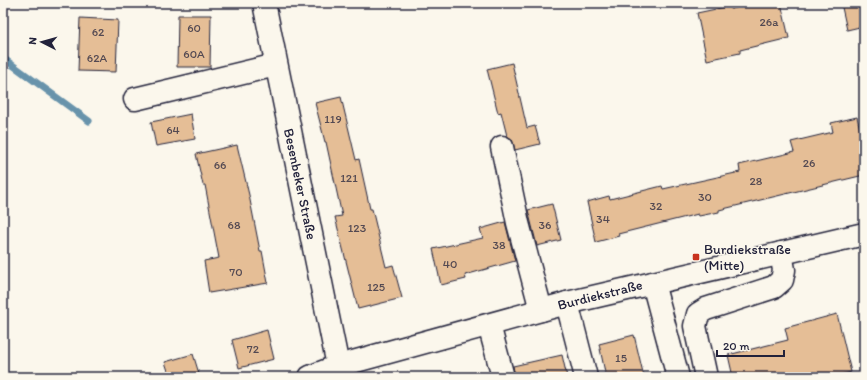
<svg xmlns="http://www.w3.org/2000/svg" width="867" height="380" font-family="Itim,sans-serif">
<rect width="100%" height="100%" fill="#fbf7ec"/>
<filter id="ink" filterUnits="userSpaceOnUse"><feTurbulence type="fractalNoise" baseFrequency=".025" numOctaves="2"/><feDisplacementMap in="SourceGraphic" scale="8" xChannelSelector="R" yChannelSelector="G"/><feConvolveMatrix kernelMatrix="1 2 1 2 8 2 1 2 1" color-interpolation-filters="sRGB"/></filter>
<g filter="url(#ink)">
<g fill="none" stroke-linecap="round" stroke-linejoin="round">
<!-- stream -->
<path stroke="#6793ab" stroke-width="7" d="M3,58L89,121"/>
</g>
<!-- building -->
<g fill="#e5be96" stroke="#22223b">
<path d="M757,3H781L789,38L740,50V53L707,60L697,13L730,6L731,9Z"/>
<path d="M841,3H864V26L847,30Z"/>
<path d="M178,15H211L210,67H177Z"/>
<path d="M80,18L118,20L116,72L78,71Z"/>
<path d="M512,63L527,128L535,126L540,144L515,150L512,139L507,136L501,112L498,113L487,69Z"/>
<path d="M341,97L356,160L359,159L370,209H372L386,267L393,265L402,298L358,309L335,217L342,216L326,142H325L315,103Z"/>
<path d="M191,114L195,139L156,146L151,122Z"/>
<path d="M857,117L864,147V175L719,210V212L699,216L698,214L618,234L619,236L596,242L587,202L609,196L610,199L662,186L663,189L740,172L739,165L794,152L791,142L833,132L831,123Z"/>
<path d="M237,145L249,195L260,251H262L268,283L209,293L204,261L219,258L205,185H203L196,154Z"/>
<path d="M552,204L561,240L537,246L528,210Z"/>
<path d="M505,222L515,261L465,275L466,279L441,285L433,249L483,238L480,229Z"/>
<path d="M837,314L851,372L833,377H733L728,355L788,340L785,328Z"/>
<path d="M267,330L274,359L239,368L232,340Z"/>
<path d="M634,335L644,377H606L599,344Z"/>
<path d="M193,354L200,377H170L165,362Z"/>
<path d="M562,355L567,377H515L513,366Z"/>
</g>
<g fill="none" stroke-linecap="round" stroke-linejoin="round">
<defs>
<g id="minor">
<path d="M264,3L338,366"/>
<path d="M135,99L276,65"/>
<path d="M502,147L518,223L541,310"/>
<path d="M653,283L678,377"/>
<path d="M567,303L586,377"/>
<path d="M489,325L503,377"/>
<path d="M310,377L338,366L567,303L864,234"/>
<path d="M706,377L695,326L698,314L706,309L774,287L782,280L784,270L781,253"/>
</g>
</defs>
<!-- minor casing -->
<use href="#minor" stroke="#22223b" stroke-width="25"/>
<!-- minor -->
<use href="#minor" stroke="#fbf7ec" stroke-width="22"/>
</g>
</g>
<!-- markers -->
<rect fill="#c8321e" stroke="#fbf7ec" stroke-width="1.5" x="692" y="253" width="8" height="8" rx="2"/>
<g text-anchor="middle" dominant-baseline="central" stroke-width="3" stroke-linejoin="round" paint-order="stroke">
<!-- number labels -->
<g font-size="12" fill="#534952">
<text x="769" y="22">26a</text>
<text x="194" y="28">60</text>
<text x="98" y="32">62</text>
<text x="194" y="54">60A</text>
<text x="97" y="58">62A</text>
<text x="333" y="119">119</text>
<text x="173" y="130">64</text>
<text x="809" y="163">26</text>
<text x="220" y="165">66</text>
<text x="349" y="178">121</text>
<text x="756" y="181">28</text>
<text x="705" y="197">30</text>
<text x="656" y="206">32</text>
<text x="603" y="219">34</text>
<text x="234" y="225">68</text>
<text x="545" y="225">36</text>
<text x="357" y="228">123</text>
<text x="499" y="245">38</text>
<text x="450" y="264">40</text>
<text x="236" y="272">70</text>
<text x="376" y="287">125</text>
<text x="253" y="349">72</text>
<text x="621" y="358">15</text>
</g>
<!-- street labels -->
<g font-size="14" fill="#22223b" stroke="#fbf7ec">
<text transform="translate(300 184) rotate(78)">Besenbeker Straße</text>
<text transform="translate(600 295) rotate(-14)">Burdiekstraße</text>
</g>
<!-- poi labels -->
<g font-size="14" fill="#22223b" stroke="#fbf7ec" text-anchor="start">
<text x="704" y="249">Burdiekstraße<tspan x="704" dy="16">(Mitte)</tspan></text>
</g>
</g>
<!-- margin -->
<rect width="867" height="380" fill="none" stroke="#fbf7ec" stroke-width="16"/>
<rect x="8" y="8" width="851" height="364" fill="none" stroke="#22223b" stroke-width="1.5" filter="url(#ink)"/>
<!-- north arrow -->
<g transform="translate(42 42) rotate(276)" stroke="#fbf7ec" stroke-width="3" paint-order="stroke">
<path d="M0-3L7 15L0 10L-7 15Z" fill="#22223b"/>
<text y="-6" font-size="11" font-weight="bold" text-anchor="middle" fill="#22223b">N</text>
</g>
<!-- scale -->
<path d="M717 350v6h67v-6" fill="none" stroke="#22223b" stroke-width="2"/>
<text x="723" y="350" font-size="12" fill="#22223b" stroke="#fbf7ec" stroke-width="3" paint-order="stroke">20 m</text>
</svg>
